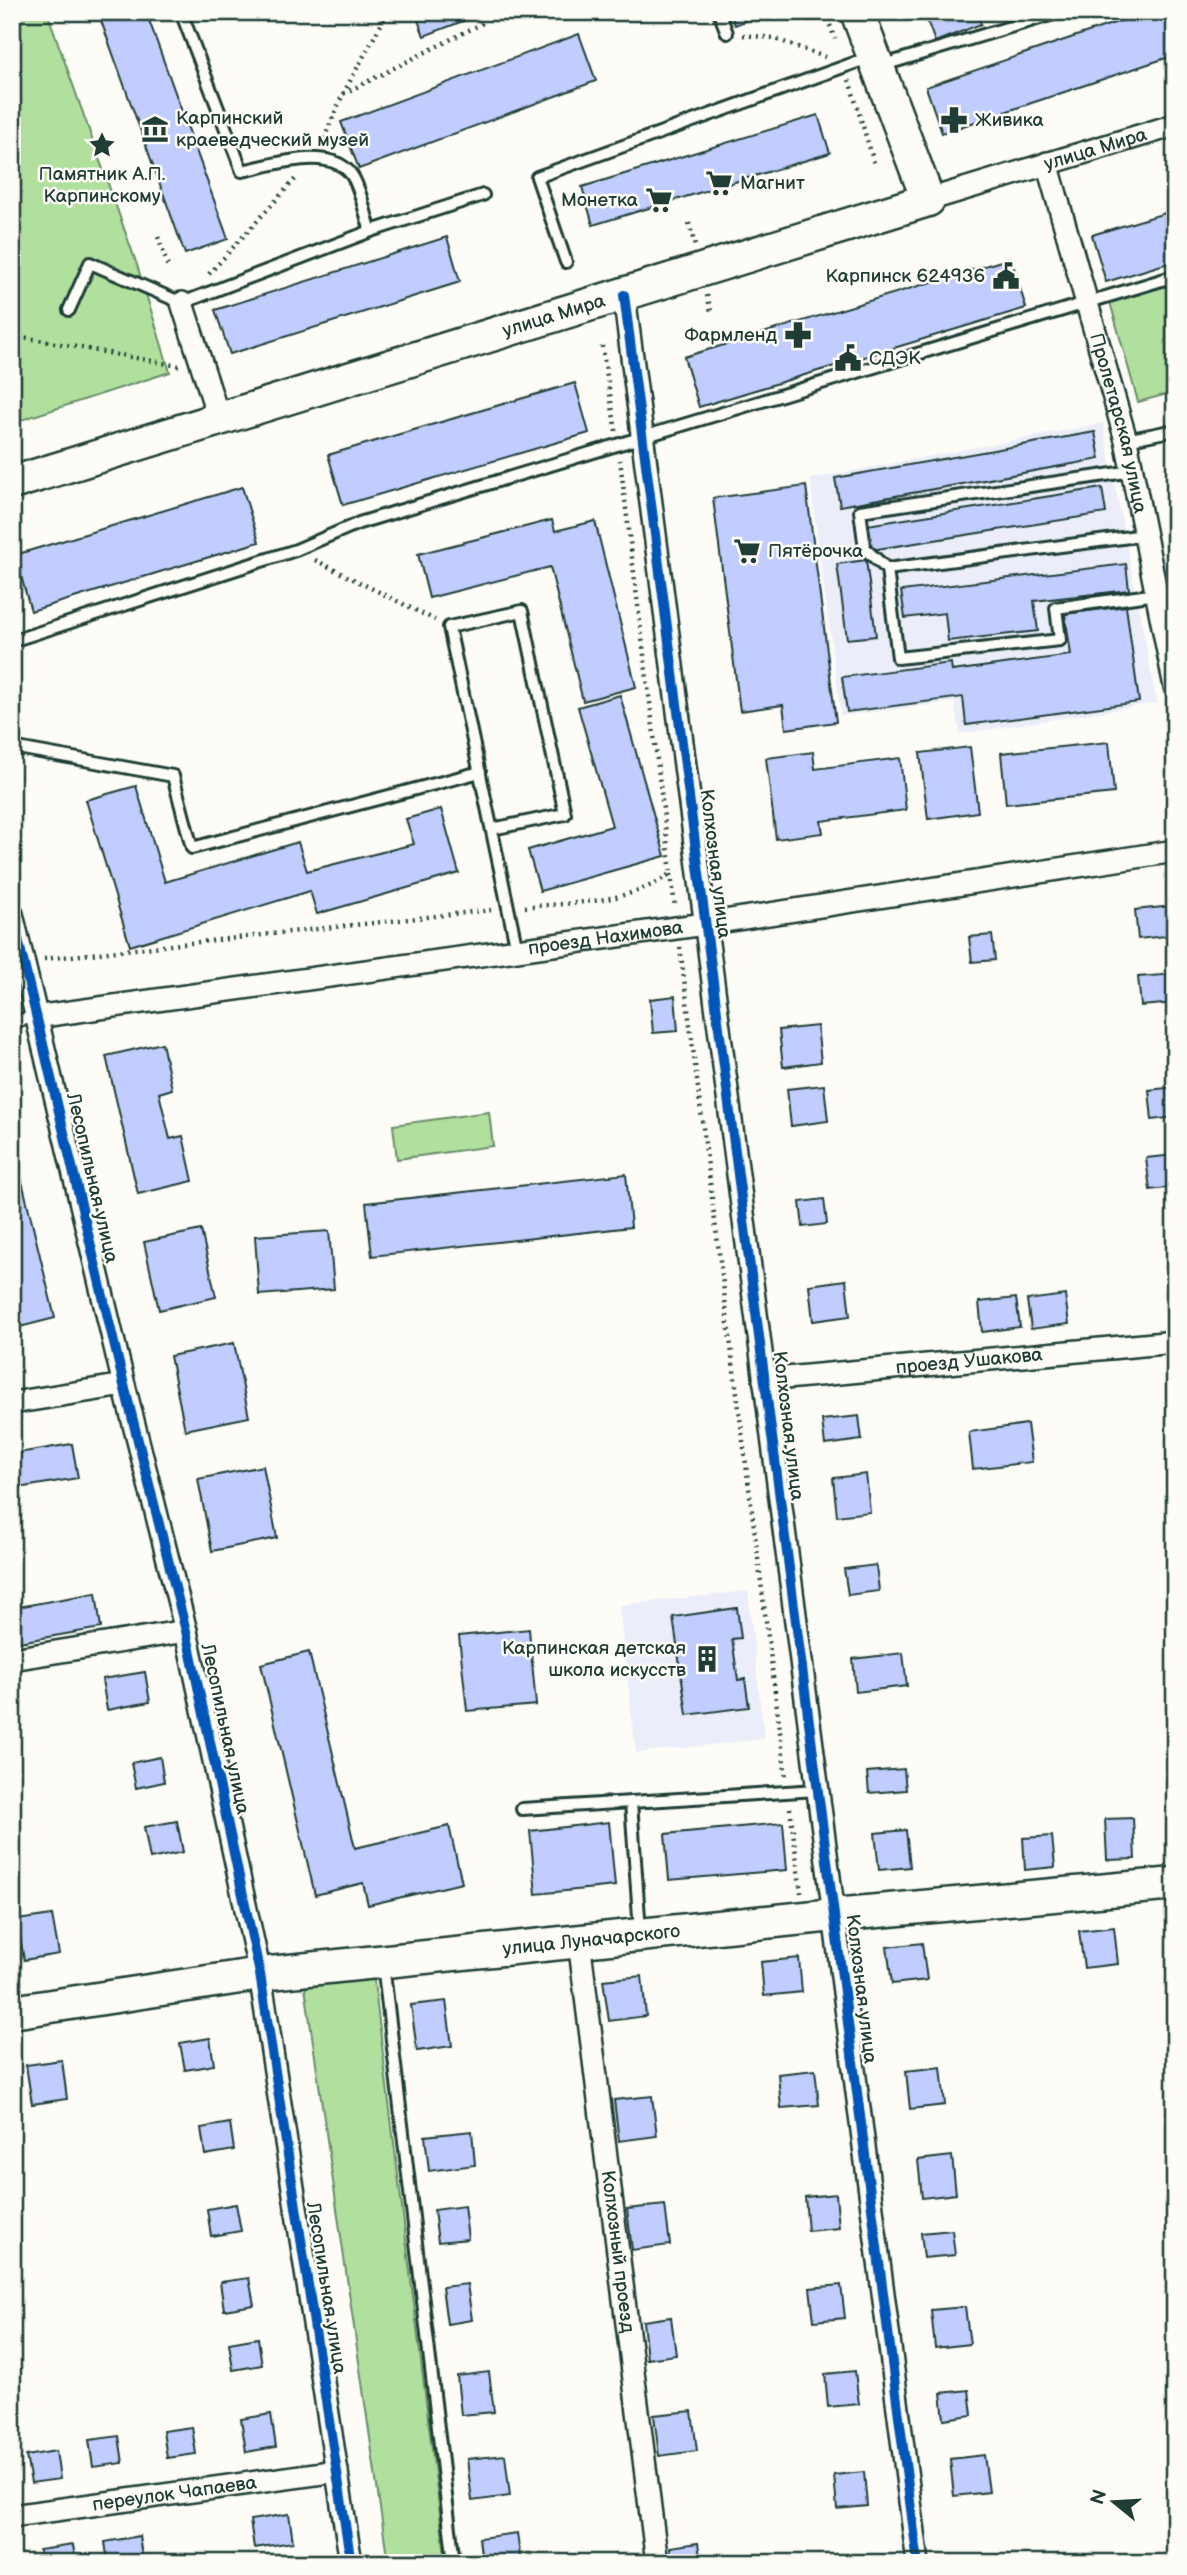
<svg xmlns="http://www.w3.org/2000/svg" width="1187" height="2575" font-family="'Balsamiq Sans',sans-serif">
<rect width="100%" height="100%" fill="#fdfcf7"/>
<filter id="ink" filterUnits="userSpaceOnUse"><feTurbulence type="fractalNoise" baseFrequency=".0143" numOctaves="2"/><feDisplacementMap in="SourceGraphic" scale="14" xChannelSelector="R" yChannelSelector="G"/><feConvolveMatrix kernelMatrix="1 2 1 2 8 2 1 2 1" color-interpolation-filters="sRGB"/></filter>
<g filter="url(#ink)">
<!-- built -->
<g fill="#ebeef9">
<path d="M1103,423L1157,703L960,734L954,702L841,716L810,479Z"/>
<path d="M748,1591L764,1739L636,1753L619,1605Z"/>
</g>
<!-- green -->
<g fill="#b0df9e" stroke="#688e69" stroke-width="2">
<path d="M12,12H47L137,265L170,372L12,423Z"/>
<path d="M1175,283V392L1138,402L1110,302Z"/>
<path d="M489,1112L493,1146L397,1159L393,1125Z"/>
<path d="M373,1973L446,2563H388L305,1987Z"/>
</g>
<!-- building -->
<g fill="#c0cdfe" stroke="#1f3d34" stroke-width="2">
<path d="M105,12H146L228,239L185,254L99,15Z"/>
<path d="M415,12H463L466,20L424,36Z"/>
<path d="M730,12H768L735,25Z"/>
<path d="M924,12H977L981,24L935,42Z"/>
<path d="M1147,12H1171L1175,24V55L942,133L926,87Z"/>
<path d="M579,34L596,81L359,169L341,122Z"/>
<path d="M818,115L830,153L593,225L582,187Z"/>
<path d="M1175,210V261L1106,282L1092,235Z"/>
<path d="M447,237L460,282L230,354L215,310Z"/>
<path d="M1011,258L1026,308L699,407L684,357Z"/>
<path d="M575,383L589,433L343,505L328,455Z"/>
<path d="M1095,432L1100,459L840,506L835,478Z"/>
<path d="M806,486L836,722L786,729L783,705L740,711L713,498Z"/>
<path d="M242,487L259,542L31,611L15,555Z"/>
<path d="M1102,488L1106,513L871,550L867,525Z"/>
<path d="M552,520L555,531L595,521L636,687L583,701L550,567L429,598L418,554Z"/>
<path d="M866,560L876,636L847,639L837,564Z"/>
<path d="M1126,564L1129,590L1034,601L1038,631L948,641L945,613L905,618L901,591Z"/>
<path d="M1126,606L1139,702L966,725L963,697L847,712L842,677L951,663L952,671L1071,655L1065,614Z"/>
<path d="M620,695L665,856L540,891L528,850L612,826L578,707Z"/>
<path d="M1109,742L1114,793L1006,804L1001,753Z"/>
<path d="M970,747L978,812L928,819L920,753Z"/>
<path d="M813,752L815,769L900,758L906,810L821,821L823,833L776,839L766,758Z"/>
<path d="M136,786L165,882L298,842L307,871L414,844L406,819L441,809L459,873L317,914L310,891L130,946L86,800Z"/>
<path d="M1172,906L1175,935L1138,939L1135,910Z"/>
<path d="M992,935L995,960L972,962L969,937Z"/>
<path d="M1175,974V1003L1141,1006L1138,977Z"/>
<path d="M675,996L678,1031L653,1033L650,999Z"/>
<path d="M817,1026L821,1062L783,1067L779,1030Z"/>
<path d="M162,1043L172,1089L159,1093L170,1139L183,1136L193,1181L138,1194L106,1056Z"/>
<path d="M824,1085L828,1121L791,1126L787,1089Z"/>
<path d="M1175,1087V1117L1152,1120L1149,1090Z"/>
<path d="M12,1140L55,1318L12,1329Z"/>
<path d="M1175,1155V1187L1150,1190L1146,1158Z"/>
<path d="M626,1174L631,1227L372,1256L366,1203Z"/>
<path d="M824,1199L827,1224L803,1227L800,1202Z"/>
<path d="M201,1230L216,1297L159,1310L144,1242Z"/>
<path d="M329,1231L334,1289L259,1295L255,1236Z"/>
<path d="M846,1280L850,1316L813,1321L809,1285Z"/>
<path d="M1065,1295L1069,1324L1031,1329L1027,1300Z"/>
<path d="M1016,1298L1020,1327L982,1332L979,1302Z"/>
<path d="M234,1343L249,1417L185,1430L170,1356Z"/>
<path d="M859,1416L862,1440L825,1445L822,1420Z"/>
<path d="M1027,1424L1032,1462L973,1469L969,1432Z"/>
<path d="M72,1444L78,1478L12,1489V1454Z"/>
<path d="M263,1466L277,1538L212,1551L198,1479Z"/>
<path d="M866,1474L870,1512L837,1516L833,1478Z"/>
<path d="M876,1565L879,1591L848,1595L844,1569Z"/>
<path d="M96,1593L101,1628L13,1643L12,1608Z"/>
<path d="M737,1608L741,1638L732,1639L738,1680L745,1679L749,1707L687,1715L673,1617Z"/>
<path d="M529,1629L536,1705L467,1711L459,1636Z"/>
<path d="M309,1652L355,1848L449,1826L462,1883L368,1905L363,1883L315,1895L261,1664Z"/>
<path d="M903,1653L907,1686L856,1692L853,1659Z"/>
<path d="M145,1672L150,1702L107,1710L102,1679Z"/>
<path d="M160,1757L164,1782L136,1788L131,1763Z"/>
<path d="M904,1769L906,1790L869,1793L867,1772Z"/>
<path d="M1133,1818L1135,1859L1107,1860L1105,1819Z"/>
<path d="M177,1821L183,1852L150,1859L144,1827Z"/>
<path d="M609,1822L615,1886L536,1894L530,1831Z"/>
<path d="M783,1823L787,1870L669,1880L665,1834Z"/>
<path d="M906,1830L910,1867L879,1870L875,1833Z"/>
<path d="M1052,1836L1055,1867L1025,1870L1023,1838Z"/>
<path d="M52,1915L59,1954L24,1960L17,1920Z"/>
<path d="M1114,1927L1118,1964L1084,1968L1079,1931Z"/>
<path d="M922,1943L927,1980L892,1984L887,1947Z"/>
<path d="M799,1958L802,1992L764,1996L761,1962Z"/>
<path d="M642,1976L646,2016L609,2021L603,1980Z"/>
<path d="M446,2001L452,2046L417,2051L411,2005Z"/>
<path d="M210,2038L214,2065L185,2070L180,2043Z"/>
<path d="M62,2060L67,2099L32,2104L26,2065Z"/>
<path d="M941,2067L945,2105L910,2109L906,2071Z"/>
<path d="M815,2070L819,2105L781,2108L778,2074Z"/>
<path d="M652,2096L657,2136L619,2141L614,2100Z"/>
<path d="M230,2123L234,2150L205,2155L201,2128Z"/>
<path d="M472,2131L475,2165L429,2171L425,2136Z"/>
<path d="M952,2156L956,2194L922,2198L918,2160Z"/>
<path d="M836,2194L839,2228L808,2231L805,2197Z"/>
<path d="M236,2204L241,2231L211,2236L207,2209Z"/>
<path d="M665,2205L670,2245L632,2250L627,2209Z"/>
<path d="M464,2206L468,2239L438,2242L434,2210Z"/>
<path d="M952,2230L955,2255L924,2258L921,2233Z"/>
<path d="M249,2278L254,2305L224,2310L220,2282Z"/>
<path d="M467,2284L472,2320L447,2324L442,2287Z"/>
<path d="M841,2285L845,2318L814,2321L810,2288Z"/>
<path d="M965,2307L970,2344L935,2348L931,2310Z"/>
<path d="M671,2317L676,2355L647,2359L643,2321Z"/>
<path d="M258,2338L262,2365L233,2370L229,2343Z"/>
<path d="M855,2371L859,2404L828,2407L825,2374Z"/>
<path d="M489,2372L494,2412L461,2415L457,2376Z"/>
<path d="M969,2390L972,2415L944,2419L941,2393Z"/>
<path d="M692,2411L697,2451L659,2456L654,2415Z"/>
<path d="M271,2414L276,2447L246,2452L241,2419Z"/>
<path d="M192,2427L196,2454L167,2458L163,2431Z"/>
<path d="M119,2436L123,2463L93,2467L89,2440Z"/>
<path d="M56,2451L60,2479L31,2483L26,2456Z"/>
<path d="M505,2455L510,2496L472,2501L467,2459Z"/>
<path d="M984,2455L989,2492L954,2496L950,2459Z"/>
<path d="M864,2472L867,2506L837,2509L834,2475Z"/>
<path d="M289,2514L293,2542L254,2548L250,2520Z"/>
<path d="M517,2533L521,2563H482L479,2538Z"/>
<path d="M139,2536L143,2563H108L105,2542Z"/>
<path d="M698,2543L701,2563H672L670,2547Z"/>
<path d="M73,2545L76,2563H41L39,2550Z"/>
</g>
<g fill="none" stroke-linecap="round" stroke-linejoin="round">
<defs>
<g id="lane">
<path d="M181,12L242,171C273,165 335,143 354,179C362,194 365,215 371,231"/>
<path d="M719,12L727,33"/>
<path d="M880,66L1060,12"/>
<path d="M566,262L537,177L871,57"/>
<path d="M69,310L90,263L182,303L371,231L483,195"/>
<path d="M1126,440L1175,430"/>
<path d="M1145,535L887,569L898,658L1060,640L1056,608L1157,594"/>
<path d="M887,569L865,549L860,511L1133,471"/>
<path d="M12,641L296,550L359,523L1175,276"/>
<path d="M12,747L173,776L192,848L480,772"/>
<path d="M492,829L565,814L522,611L449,627L517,950"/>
<path d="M12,1022L35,1017"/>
<path d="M631,1802L640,1932"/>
<path d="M522,1809L817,1790"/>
<path d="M383,1964L454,2563"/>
</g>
<g id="street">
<path id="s1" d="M1047,163L1126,440L1175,687"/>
<path id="s2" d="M928,200L1175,125"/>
<path d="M624,295L918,2563"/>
<path d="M182,303L219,419"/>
<path d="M12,914L124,1385L186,1631L260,1974L351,2563"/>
<path id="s3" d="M35,1017L705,924L1175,851"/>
<path id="s4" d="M764,1380L1175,1342"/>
<path d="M12,1403L124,1385"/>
<path d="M12,1659L186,1631"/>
<path id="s5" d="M579,1941L657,2563"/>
<path id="s6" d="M12,2516L337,2471"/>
</g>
<g id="secondary">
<path id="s7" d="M12,483L928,200L857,12"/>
<path id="s8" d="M12,2012L260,1974L834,1915L1175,1884"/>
</g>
</defs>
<!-- lane casing -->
<use href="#lane" stroke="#1f3d34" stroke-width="16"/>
<!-- street casing -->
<use href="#street" stroke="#1f3d34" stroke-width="26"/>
<!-- secondary casing -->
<use href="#secondary" stroke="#1f3d34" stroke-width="37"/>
<!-- path -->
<g stroke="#1f3d34" stroke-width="4.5" stroke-dasharray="2 5" stroke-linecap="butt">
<path d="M825,12L835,39"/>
<path d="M743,35L773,38L825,57"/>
<path d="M849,80L875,166"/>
<path d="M343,94L388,12"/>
<path d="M321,145L343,94L481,24L487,12"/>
<path d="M689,223L695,246"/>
<path d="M158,237L168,267"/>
<path d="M209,274L297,177"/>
<path d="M707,295L712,315"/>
<path d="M12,335L179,366"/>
<path d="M602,346L616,431"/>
<path d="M315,560L435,620"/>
<path d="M671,874L675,907"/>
<path d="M525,907C574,902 630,904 671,873L620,460"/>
<path d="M680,947L786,1778"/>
<path d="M44,959L491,910"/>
<path d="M790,1808L801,1893"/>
</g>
<!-- lane -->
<use href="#lane" stroke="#fdfcf7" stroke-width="10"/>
<!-- street -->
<use href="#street" stroke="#fdfcf7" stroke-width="21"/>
<!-- secondary -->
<use href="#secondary" stroke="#fdfcf7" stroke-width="32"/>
<defs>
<g id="cycleway">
<path d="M624,295L918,2563"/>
<path d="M12,914L124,1385L186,1631L260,1974L351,2563"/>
</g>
</defs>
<!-- cycleway casing -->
<use href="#cycleway" stroke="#fdfcf7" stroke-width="15"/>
<!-- cycleway -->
<use href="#cycleway" stroke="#0057b8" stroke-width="10"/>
</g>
</g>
<!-- icons -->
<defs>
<symbol id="pharmacy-bare" viewBox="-9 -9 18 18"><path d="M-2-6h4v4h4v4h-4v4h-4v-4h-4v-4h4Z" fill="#1f3d34" stroke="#fdfcf7" stroke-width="2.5" paint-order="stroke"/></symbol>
<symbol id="museum-bare" viewBox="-9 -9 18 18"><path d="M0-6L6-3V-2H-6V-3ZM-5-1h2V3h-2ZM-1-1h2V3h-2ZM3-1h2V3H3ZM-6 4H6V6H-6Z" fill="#1f3d34" stroke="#fdfcf7" stroke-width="2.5" paint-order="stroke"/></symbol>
<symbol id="sight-bare" viewBox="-9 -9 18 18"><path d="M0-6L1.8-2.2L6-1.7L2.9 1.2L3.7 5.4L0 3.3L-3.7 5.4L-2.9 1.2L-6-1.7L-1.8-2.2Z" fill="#1f3d34" stroke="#fdfcf7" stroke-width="2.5" paint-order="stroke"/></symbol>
<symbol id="supermarket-bare" viewBox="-9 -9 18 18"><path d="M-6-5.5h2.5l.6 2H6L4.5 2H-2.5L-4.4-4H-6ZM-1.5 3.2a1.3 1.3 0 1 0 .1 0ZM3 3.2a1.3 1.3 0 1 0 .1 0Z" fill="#1f3d34" stroke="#fdfcf7" stroke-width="2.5" paint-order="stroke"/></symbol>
<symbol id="civic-bare" viewBox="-9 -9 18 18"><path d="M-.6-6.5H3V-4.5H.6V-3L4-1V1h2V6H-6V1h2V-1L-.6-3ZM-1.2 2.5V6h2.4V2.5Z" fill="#1f3d34" stroke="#fdfcf7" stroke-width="2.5" paint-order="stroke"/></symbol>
<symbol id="building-bare" viewBox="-9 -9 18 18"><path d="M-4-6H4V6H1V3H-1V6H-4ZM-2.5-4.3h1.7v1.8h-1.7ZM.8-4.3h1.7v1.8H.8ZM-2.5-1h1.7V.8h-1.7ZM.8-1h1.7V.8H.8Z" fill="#1f3d34" stroke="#fdfcf7" stroke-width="2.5" paint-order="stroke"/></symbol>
</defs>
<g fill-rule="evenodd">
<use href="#pharmacy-bare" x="935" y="101" width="38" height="38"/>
<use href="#museum-bare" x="136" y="110" width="38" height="38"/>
<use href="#sight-bare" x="83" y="126" width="38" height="38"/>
<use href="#supermarket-bare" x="700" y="164" width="38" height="38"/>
<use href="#supermarket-bare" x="640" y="181" width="38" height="38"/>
<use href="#civic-bare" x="987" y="257" width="38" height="38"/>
<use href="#pharmacy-bare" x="779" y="316" width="38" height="38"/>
<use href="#civic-bare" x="829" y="339" width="38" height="38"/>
<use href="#supermarket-bare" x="728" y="532" width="38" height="38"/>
<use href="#building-bare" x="688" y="1640" width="38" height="38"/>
</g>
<g text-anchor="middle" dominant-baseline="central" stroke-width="5" stroke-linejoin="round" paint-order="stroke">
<!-- poi labels -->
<g font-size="19" fill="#1f3d34" stroke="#fdfcf7" text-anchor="start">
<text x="176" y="118">Карпинский<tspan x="176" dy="22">краеведческий музей</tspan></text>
<text x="975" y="120">Живика</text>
<text x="102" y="174" text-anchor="middle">Памятник А.П.<tspan x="102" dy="22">Карпинскому</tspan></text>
<text x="740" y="183">Магнит</text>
<text x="638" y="200" text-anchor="end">Монетка</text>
<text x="985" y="276" text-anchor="end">Карпинск 624936</text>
<text x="777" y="335" text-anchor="end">Фармленд</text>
<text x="869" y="358">СДЭК</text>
<text x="768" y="551">Пятёрочка</text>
<text x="686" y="1648" text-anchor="end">Карпинская детская<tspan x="686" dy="22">школа искусств</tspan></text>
</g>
<!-- street labels -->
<g font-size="19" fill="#1f3d34" stroke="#fdfcf7">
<text stroke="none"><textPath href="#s2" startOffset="175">улица Мира</textPath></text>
<text stroke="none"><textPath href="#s7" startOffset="567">улица Мира</textPath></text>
<text stroke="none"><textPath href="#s1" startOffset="270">Пролетарская улица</textPath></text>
<text transform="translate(715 864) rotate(83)">Колхозная улица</text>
<text stroke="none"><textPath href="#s3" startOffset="576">проезд Нахимова</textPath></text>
<text transform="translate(92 1178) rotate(77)">Лесопильная улица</text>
<text stroke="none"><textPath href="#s4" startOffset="206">проезд Ушакова</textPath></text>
<text transform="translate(788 1426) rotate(83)">Колхозная улица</text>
<text transform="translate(225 1729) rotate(78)">Лесопильная улица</text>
<text stroke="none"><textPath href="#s8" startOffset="584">улица Луначарского</textPath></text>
<text transform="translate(861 1989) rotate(83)">Колхозная улица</text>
<text stroke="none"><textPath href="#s5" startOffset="313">Колхозный проезд</textPath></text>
<text transform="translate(326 2288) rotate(81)">Лесопильная улица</text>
<text stroke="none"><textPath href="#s6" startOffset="164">переулок Чапаева</textPath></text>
</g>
</g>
<!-- margin -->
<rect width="1187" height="2575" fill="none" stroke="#fdfcf7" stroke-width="42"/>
<rect x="21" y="21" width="1145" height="2533" fill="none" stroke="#1f3d34" stroke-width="2.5" filter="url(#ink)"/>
<!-- north arrow -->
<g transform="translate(1114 2502) rotate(288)" stroke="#fdfcf7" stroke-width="5" paint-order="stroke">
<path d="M0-5L12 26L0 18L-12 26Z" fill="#1f3d34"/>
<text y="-10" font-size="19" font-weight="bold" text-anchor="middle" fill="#1f3d34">N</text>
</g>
</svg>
